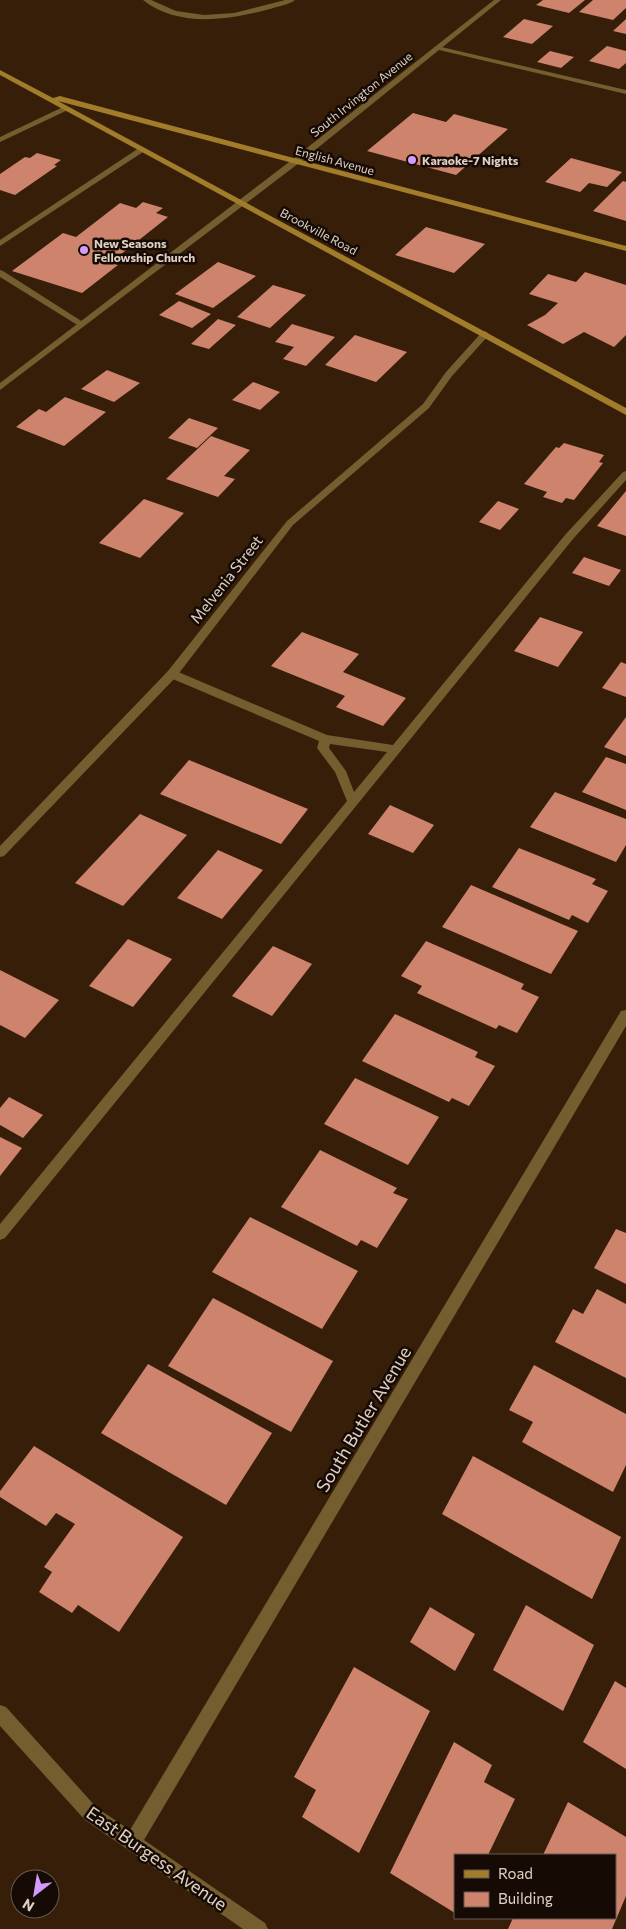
<svg xmlns="http://www.w3.org/2000/svg" width="626" height="1929" font-family="Commissioner,sans-serif">
<rect width="100%" height="100%" fill="#361e09"/>
<!-- building -->
<g fill="#cd836c">
<path d="M543,0H585L569,13L536,5Z"/>
<path d="M593,0H626V8L613,20L579,12Z"/>
<path d="M524,19L553,26L532,44L503,37Z"/>
<path d="M626,19V34L613,31Z"/>
<path d="M607,46L626,51V63L619,69L589,61Z"/>
<path d="M550,51L574,57L561,68L537,62Z"/>
<path d="M413,113L446,122L454,114L508,129L456,175L367,151Z"/>
<path d="M37,153L61,160L54,165L57,166L15,195L0,190V174L25,157L30,158Z"/>
<path d="M571,158L622,172L607,187L589,183L580,192L545,182Z"/>
<path d="M623,181L626,182V221L593,211Z"/>
<path d="M143,202L163,208L156,213L168,217L110,263L118,265L82,293L12,271L63,233L76,237L120,203L136,208Z"/>
<path d="M426,227L485,244L454,273L395,255Z"/>
<path d="M218,262L256,276L213,308L175,294Z"/>
<path d="M585,272L626,285V335L614,347L584,332L563,344L527,325L545,315L558,303L529,294L548,274L576,282Z"/>
<path d="M273,285L306,295L270,328L237,317Z"/>
<path d="M179,301L211,314L192,328L159,315Z"/>
<path d="M218,319L236,325L209,349L191,344Z"/>
<path d="M292,324L335,337L306,366L283,359L294,347L275,342Z"/>
<path d="M355,335L407,352L376,382L325,365Z"/>
<path d="M107,370L140,383L114,402L81,389Z"/>
<path d="M253,382L280,392L260,410L232,400Z"/>
<path d="M65,397L106,412L64,446L16,427L39,409L46,412Z"/>
<path d="M189,418L218,428L197,448L168,438Z"/>
<path d="M211,436L250,450L224,476L235,479L218,497L166,479Z"/>
<path d="M564,443L604,455L599,462L603,463L574,500L566,498L562,503L543,497L547,492L524,484L556,447L559,448Z"/>
<path d="M626,491V536L597,526Z"/>
<path d="M144,499L184,513L140,558L99,543Z"/>
<path d="M498,501L519,509L500,530L479,522Z"/>
<path d="M584,557L621,570L609,586L572,573Z"/>
<path d="M540,617L583,632L558,667L514,651Z"/>
<path d="M302,632L359,654L343,672L406,698L383,726L336,707L345,696L271,666Z"/>
<path d="M621,662L626,664V697L602,688Z"/>
<path d="M626,717V756L604,747Z"/>
<path d="M606,757L626,764V810L582,792Z"/>
<path d="M189,760L308,809L281,844L160,794Z"/>
<path d="M555,792L626,819V845L616,862L530,827Z"/>
<path d="M390,805L434,825L413,853L368,834Z"/>
<path d="M140,814L187,835L123,906L75,883Z"/>
<path d="M519,848L596,879L592,884L608,891L588,923L572,915L569,920L492,887Z"/>
<path d="M218,850L263,870L222,919L177,898Z"/>
<path d="M471,885L578,931L551,974L442,927Z"/>
<path d="M128,939L172,959L133,1007L89,986Z"/>
<path d="M426,941L524,984L521,989L539,997L517,1033L499,1025L496,1029L417,993L422,986L401,976Z"/>
<path d="M273,946L312,964L272,1016L232,996Z"/>
<path d="M0,970L59,1000L25,1038L0,1025Z"/>
<path d="M395,1014L478,1052L475,1057L495,1066L469,1106L452,1098L449,1102L362,1061Z"/>
<path d="M355,1078L439,1117L408,1165L324,1124Z"/>
<path d="M9,1097L43,1115L23,1138L0,1125V1108Z"/>
<path d="M0,1137L22,1148L0,1176Z"/>
<path d="M320,1150L397,1188L393,1193L408,1199L377,1248L361,1240L357,1246L281,1207Z"/>
<path d="M250,1217L358,1271L322,1329L212,1272Z"/>
<path d="M616,1229L626,1233V1284L594,1268Z"/>
<path d="M597,1289L626,1304V1378L555,1342L573,1309L583,1314Z"/>
<path d="M213,1298L333,1361L291,1432L168,1366Z"/>
<path d="M148,1364L272,1433L226,1505L101,1433Z"/>
<path d="M534,1365L626,1414V1465L613,1492L522,1442L533,1422L509,1410Z"/>
<path d="M34,1446L183,1537L119,1632L78,1605L72,1613L39,1592L52,1572L44,1567L75,1524L56,1513L46,1526L0,1497V1491Z"/>
<path d="M473,1456L621,1537L592,1599L442,1514Z"/>
<path d="M526,1605L594,1645L563,1711L493,1670Z"/>
<path d="M430,1607L475,1634L455,1671L410,1642Z"/>
<path d="M354,1667L430,1711L359,1853L302,1817L316,1790L294,1777Z"/>
<path d="M615,1681L626,1688V1769L583,1742Z"/>
<path d="M454,1742L492,1765L484,1782L515,1799L488,1855H455V1913L390,1873Z"/>
<path d="M568,1802L626,1837V1896L612,1929H508L513,1918H615V1855H543Z"/>
</g>
<g fill="none" stroke-linecap="round" stroke-linejoin="round">
<!-- lane -->
<g fill="#745d2e" fill-rule="evenodd">
<path d="M143,0H151L176,11L204,15L234,13L285,0H295C289,5 278,6 270,9C230,20 178,28 143,0Z"/>
<path d="M437,46L626,90V94L435,49V47Z"/>
<path d="M63,107L70,109L0,142V137Z"/>
<path d="M139,148L146,150L0,246V240Z"/>
<path d="M0,270L3,271L86,324L79,326L0,277Z"/>
<path d="M626,471V480L573,539L5,1238L0,1240V1224L347,801L335,772L317,748L319,741L168,677L167,674L168,671H176L327,735L393,745L565,535L623,472ZM330,744L387,752L354,792L346,771L329,748Z"/>
</g>
<!-- street -->
<g fill="#745d2e" fill-rule="evenodd">
<path d="M494,0H501L299,163L0,390V383L293,159Z"/>
<path d="M485,331L489,334L488,336L452,376L429,408L293,525L176,677L4,856L0,857V846L168,671L287,521L423,404L446,372L482,332Z"/>
<path d="M626,1010V1026L144,1840L265,1923L268,1929H243L85,1820L0,1726V1705L6,1707L97,1808L130,1830L621,1011Z"/>
</g>
<!-- secondary -->
<path fill="#a17c2a" fill-rule="evenodd" d="M0,70L53,98L60,96L626,246V251L58,101L626,408V415L0,75Z"/>
</g>
<!-- markers -->
<g fill="#d39cfc" stroke="#150b04" stroke-width="2">
<circle cx="412" cy="160" r="5"/>
<circle cx="84" cy="250" r="5"/>
</g>
<g text-anchor="middle" dominant-baseline="central" stroke-width="5" stroke-linejoin="round" paint-order="stroke">
<!-- far-street labels -->
<g font-size="12" fill="#e0d0c4" stroke="#150b04">
<text transform="translate(361 94) rotate(-39)">South Irvington Avenue</text>
<text transform="translate(335 160) rotate(15)">English Avenue</text>
<text transform="translate(319 231) rotate(28)">Brookville Road</text>
</g>
<!-- far-poi labels -->
<g font-size="12" font-weight="bold" fill="#e0d0c4" stroke="#150b04" text-anchor="start">
<text x="422" y="160">Karaoke-7 Nights</text>
<text x="94" y="243">New Seasons<tspan x="94" dy="14">Fellowship Church</tspan></text>
</g>
<!-- street labels -->
<g font-size="15" fill="#e0d0c4" stroke="#150b04">
<text transform="translate(226 579) rotate(-52)">Melvenia Street</text>
</g>
<!-- near-street labels -->
<g font-size="18" fill="#e0d0c4" stroke="#150b04">
<text transform="translate(363 1419) rotate(-59)">South Butler Avenue</text>
<text transform="translate(157 1858) rotate(35)">East Burgess Avenue</text>
</g>
</g>
<!-- legend -->
<rect x="454" y="1854" width="162" height="65" fill="#150b04" stroke="#665a51"/>
<rect x="464" y="1870" width="25" height="8" fill="#a17c2a" stroke="#665a51"/>
<text x="498" y="1879" font-size="15" fill="#e0d0c4">Road</text>
<rect x="464" y="1892" width="25" height="15" fill="#cd836c" stroke="#665a51"/>
<text x="498" y="1904" font-size="15" fill="#e0d0c4">Building</text>
<!-- north arrow -->
<g transform="translate(35 1894) rotate(211)"><circle r="24" fill="#150b04" stroke="#665a51"/>
<path d="M0-4L9 19L0 12L-9 19Z" fill="#d39cfc"/>
<text y="-8" font-size="14" font-weight="bold" text-anchor="middle" fill="#e0d0c4">N</text>
</g>
</svg>
